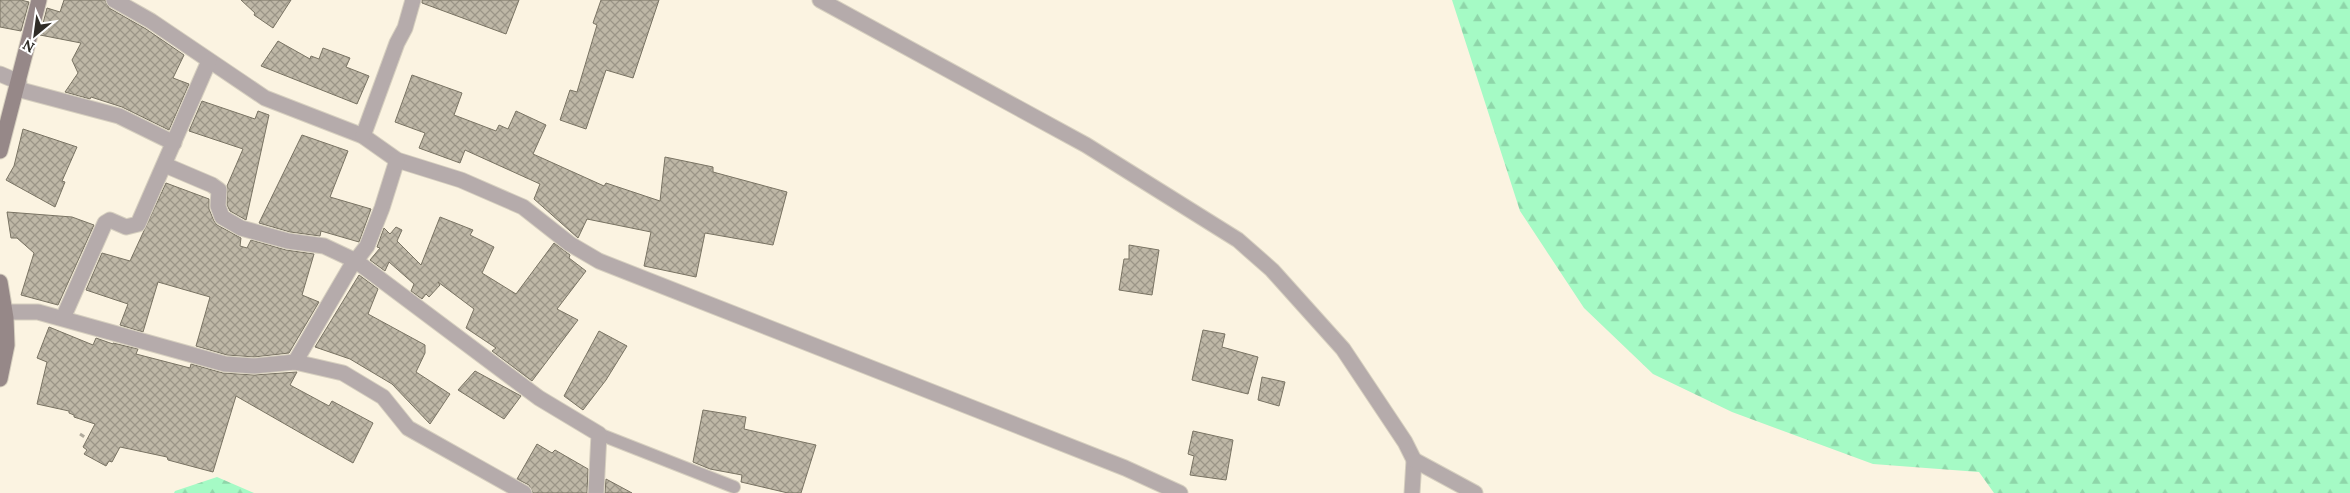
<svg xmlns="http://www.w3.org/2000/svg" width="2350" height="493" font-family="Lora,serif">
<defs>
<pattern id="forest-firs" width="22" height="20" patternUnits="userSpaceOnUse" patternTransform="scale(1.25)"><rect width="22" height="20" fill="#a5fac5"/><path d="M5 1l3.5 6h-7zM16 11l3.5 6h-7z" fill="#8ed6a9"/></pattern>
<pattern id="building-cross-hatch" width="8" height="8" patternUnits="userSpaceOnUse" patternTransform="scale(1.25)"><rect width="8" height="8" fill="#beb7a6"/><path d="M0 0l8 8M0 8l8-8" fill="none" stroke="#9b9587"/></pattern>
</defs>
<rect width="100%" height="100%" fill="#fbf3e1"/>
<!-- forest -->
<g fill="url(#forest-firs)">
<path d="M1452,0H2350V493H1994L1979,472L1873,464L1732,412L1653,374L1584,308L1520,211Z"/>
<path d="M217,477L254,493H174L175,491Z"/>
</g>
<!-- building -->
<g fill="url(#building-cross-hatch)" stroke="#797363">
<path d="M0,0H21L29,2L21,31L0,27Z"/>
<path d="M64,0H105L109,8L146,29L184,55L173,78L189,84L169,130L122,107L91,97L90,99L65,92L78,73L72,60L81,43L40,35L47,8L60,12Z"/>
<path d="M241,0H291L273,28L254,15L255,13Z"/>
<path d="M422,0H519L506,34L422,3Z"/>
<path d="M601,0H659L633,78L606,70L586,129L560,120L570,90L577,92L597,25L593,23Z"/>
<path d="M278,41L310,59L311,56L319,59L323,48L350,58L346,67L369,76L357,104L261,66Z"/>
<path d="M412,75L462,93L454,115L496,131L499,125L508,129L516,111L546,125L533,154L604,186L606,183L660,201L665,157L713,167V172L787,192L773,245L705,233L696,277L644,266L651,232L587,219L578,238L534,199L540,184L465,150L460,163L419,148L425,133L395,122Z"/>
<path d="M202,101L255,119L258,111L269,115L246,220L230,211L227,205V186L243,149L189,131Z"/>
<path d="M23,129L77,147L62,181L65,182L55,207L6,180L14,166Z"/>
<path d="M302,135L348,151L330,197L371,209L359,242L321,231L320,236L290,232L259,223Z"/>
<path d="M166,183L209,199V209L214,221L217,225L241,238L240,246L247,248L251,240L286,250L314,254L302,295L319,302L289,353L254,357L227,355L196,346L210,297L158,282L143,332L120,325L128,304L86,290L102,253L130,261Z"/>
<path d="M7,212L72,217L94,225L58,305L21,295L34,253L17,238H11Z"/>
<path d="M440,217L473,230L470,235L494,247L482,273L516,294L554,243L570,255L569,258L586,271L557,309L578,320L532,381L492,351L496,348L466,328L474,309L438,282L440,285L429,297L426,294L422,299L411,291L414,284L389,262L385,271L370,260L380,248L377,247L384,228L390,234L396,227L402,230L397,241L421,265Z"/>
<path d="M1129,245L1159,250L1152,295L1119,290L1124,259H1129Z"/>
<path d="M359,275L378,289L368,314L425,345V353L416,372L450,394L430,424L392,384L350,359L315,347Z"/>
<path d="M49,327L93,345L96,338L113,344V343L138,349L136,354L190,368L191,364L223,373L254,375L297,372L290,385L329,406L332,401L373,423L353,463L236,396L213,472L168,460L167,457L120,447L112,462L109,461L106,466L84,454L87,450L83,447L95,424L74,417V415L69,413V411L37,404L47,362L37,358Z"/>
<path d="M1203,330L1225,334L1222,347L1258,357L1248,394L1192,380Z"/>
<path d="M599,331L627,346L606,380L583,410L564,396Z"/>
<path d="M475,371L521,396L504,419L458,390Z"/>
<path d="M1262,377L1285,382L1279,406L1258,400Z"/>
<path d="M703,410L746,417L744,429L816,445L801,493H788L741,482L742,475L710,469L693,462Z"/>
<path d="M1193,431L1233,440L1226,480L1190,475L1194,456L1188,454Z"/>
<path d="M537,444L552,453L555,450L588,469L587,493H533L529,485L517,479Z"/>
<path d="M606,479L632,493H605Z"/>
</g>
<g fill="none" stroke-linecap="round" stroke-linejoin="round">
<defs>
<path id="service" d="M599,434L734,487"/>
<g id="minor">
<path d="M114,0L151,21L265,98L363,136L397,160L461,180L523,207L570,244L599,261L1125,468L1180,493"/>
<path d="M820,0L1086,145L1238,240L1272,270L1343,349L1405,442L1414,460L1412,493"/>
<path d="M0,74L19,82"/>
<path d="M17,89L119,116L174,143"/>
<path d="M363,136L397,43L405,28L413,0"/>
<path d="M165,165L212,185L219,190L218,206L222,217L241,228L288,241L324,246L356,261L539,398L599,434L596,493"/>
<path d="M0,312H38L225,364L254,366L295,362L343,373L383,397L408,428L524,493"/>
<path d="M63,318L105,223L110,220L126,227L138,224L209,61"/>
<path d="M295,362L350,268L367,246L382,208L397,160"/>
<path d="M1414,460L1475,493"/>
</g>
<g id="secondary">
<path d="M0,151L39,0"/>
<path d="M0,282L6,318L7,345L0,379"/>
</g>
</defs>
<!-- service casing -->
<use href="#service" stroke="#d6cfbf" stroke-width="14"/>
<!-- minor casing -->
<use href="#minor" stroke="#d6cfbf" stroke-width="17"/>
<!-- secondary casing -->
<use href="#secondary" stroke="#d6cfbf" stroke-width="17"/>
<!-- path -->
<path stroke="#b0aa9c" stroke-width="3" stroke-dasharray="5 2.5" stroke-linecap="butt" d="M80,434L86,438"/>
<!-- service -->
<use href="#service" stroke="#b5abab" stroke-width="12"/>
<!-- minor -->
<use href="#minor" stroke="#b5abab" stroke-width="15"/>
<!-- secondary -->
<use href="#secondary" stroke="#968888" stroke-width="15"/>
</g>
<!-- north arrow -->
<g transform="translate(35 35) rotate(209)" stroke="#ffffff" stroke-width="4" paint-order="stroke">
<path d="M0-4L9 19L0 12L-9 19Z" fill="#2f2c26"/>
<text y="-8" font-size="14" font-weight="bold" text-anchor="middle" fill="#2f2c26">N</text>
</g>
</svg>
